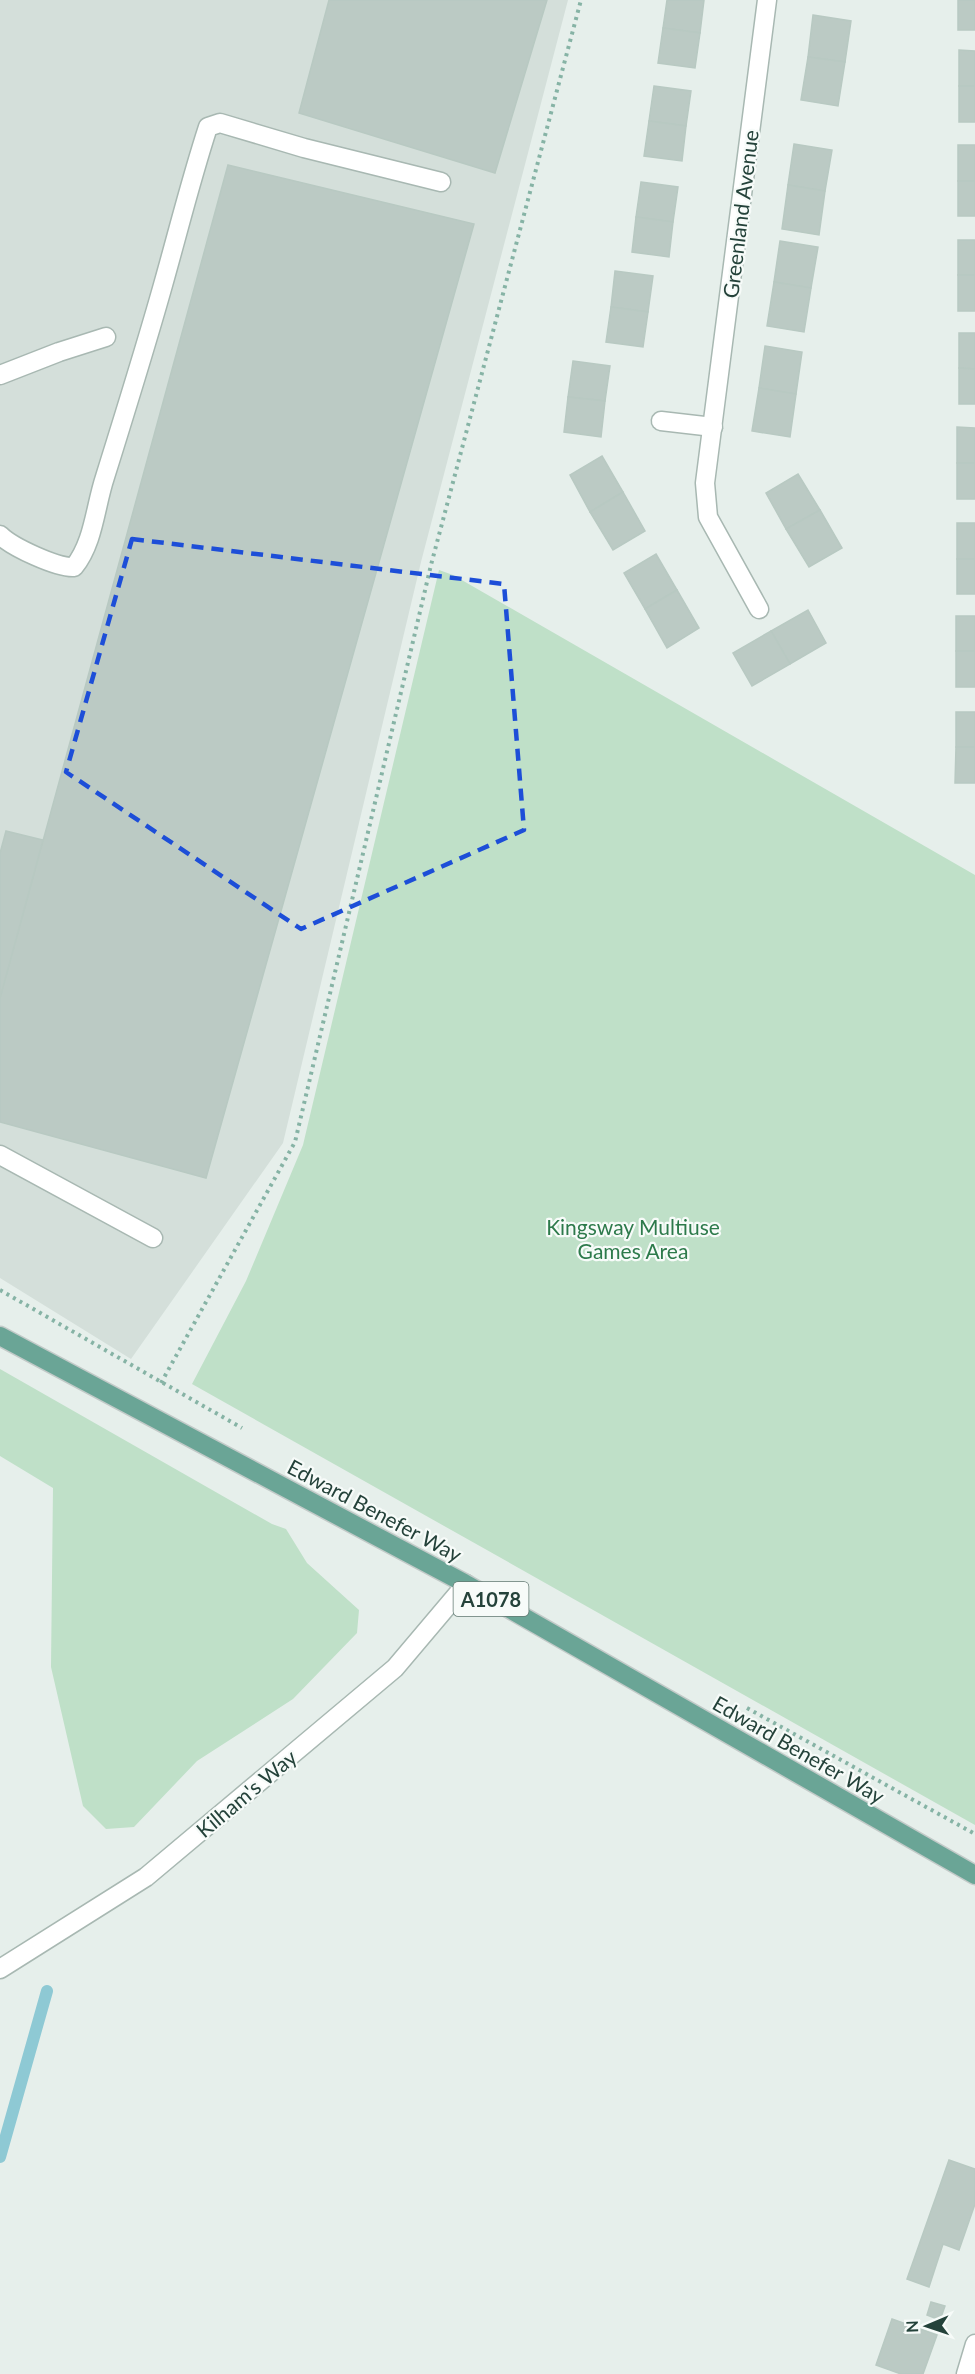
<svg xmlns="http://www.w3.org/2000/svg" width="975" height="2374" font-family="Lato,sans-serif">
<rect width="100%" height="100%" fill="#e6efeb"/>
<!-- built -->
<path fill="#d4dfda" d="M0,0H568L421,562L283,1143L131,1359L0,1278Z"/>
<!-- green -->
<g fill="#bfe0c8">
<path d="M439,570L453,575L975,875V1825L192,1384L246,1281L303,1145Z"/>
<path d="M0,1369L272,1524L286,1529L307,1563L359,1610L357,1633L293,1699L197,1761L134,1827L106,1829L83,1806L51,1667L53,1488L0,1456Z"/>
</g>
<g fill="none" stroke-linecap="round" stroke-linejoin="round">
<!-- stream -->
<path stroke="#8ec9d4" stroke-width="12" d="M0,2157L47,1991"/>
</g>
<!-- building -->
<g fill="#bbcac4" stroke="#b8c9c2" stroke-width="1.5">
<path d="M329,0H547L495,173L299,113Z"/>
<path d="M667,0H704L700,33L663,28Z"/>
<rect x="958" y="0" width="17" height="30"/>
<path d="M813,15L851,21L845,62L808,57Z"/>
<path d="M663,28L700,33L695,68L658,63Z"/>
<path d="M959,50L975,51V86H959Z"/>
<path d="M808,57L845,62L838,106L801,100Z"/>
<path d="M654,86L691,91L686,126L649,121Z"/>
<rect x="959" y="86" width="16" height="36"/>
<path d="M649,121L686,126L682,161L644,156Z"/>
<path d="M794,144L832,150L825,191L788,185Z"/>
<rect x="958" y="145" width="17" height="36"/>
<path d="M228,165L474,224L206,1178L0,1122V998Z"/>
<rect x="958" y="181" width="17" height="35"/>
<path d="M641,182L678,187L673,222L636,217Z"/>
<path d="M788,185L825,191L819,235L782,229Z"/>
<path d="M636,217L673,222L669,257L632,252Z"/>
<rect x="958" y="240" width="17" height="35"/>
<path d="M780,241L818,247L811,288L774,282Z"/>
<path d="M615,271L653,276L648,312L611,307Z"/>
<rect x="958" y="275" width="17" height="36"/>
<path d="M774,282L811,288L804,332L767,326Z"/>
<path d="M611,307L648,312L643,347L606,342Z"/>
<path d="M959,333H975V369L959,368Z"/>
<path d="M765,346L802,352L796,394L759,388Z"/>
<path d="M573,361L610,366L605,401L568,397Z"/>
<path d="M959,368L975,369V404H959Z"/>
<path d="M759,388L796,394L790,437L752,431Z"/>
<path d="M568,397L605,401L601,437L564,432Z"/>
<path d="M957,427L975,428V463H957Z"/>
<path d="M602,456L623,492L590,512L570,475Z"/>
<rect x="957" y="463" width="18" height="36"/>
<path d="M798,474L820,510L786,529L766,493Z"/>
<path d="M623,492L645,531L613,550L590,512Z"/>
<path d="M820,510L842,548L809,567L786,529Z"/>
<rect x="957" y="523" width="18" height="36"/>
<path d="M656,554L677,590L645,609L624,573Z"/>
<rect x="957" y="559" width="18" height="35"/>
<path d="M677,590L699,628L667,648L645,609Z"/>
<path d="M808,610L826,643L790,664L771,631Z"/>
<rect x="956" y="616" width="19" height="35"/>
<path d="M771,631L790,664L752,686L733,653Z"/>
<rect x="956" y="651" width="19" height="36"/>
<rect x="956" y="712" width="19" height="35"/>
<path d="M956,747H975V783H955Z"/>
<path d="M6,831L43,840L0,998V853Z"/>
<path d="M949,2160L975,2169V2204L959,2250L943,2244L929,2287L907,2279Z"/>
<path d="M931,2302L945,2306L940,2320L927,2315Z"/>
<path d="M892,2319L937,2335L923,2374H901L876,2365Z"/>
</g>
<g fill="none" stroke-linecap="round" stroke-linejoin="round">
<defs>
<g id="lane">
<path d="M0,375L59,352L106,337"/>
<path d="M0,535C12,547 57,568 74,567C94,542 95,507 105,477C125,413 145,349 163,285C178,232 191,179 208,127L220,123L304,148L441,182"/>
<path d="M0,1155L153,1238"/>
<path d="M0,1969L146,1877L395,1668L466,1584"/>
<path d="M966,2374L975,2344"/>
</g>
<g id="street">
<path d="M661,421L713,427"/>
<path d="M759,609L708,517L705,483L767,0"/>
</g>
<path id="primary" d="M0,1336L466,1584L975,1875"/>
</defs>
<!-- lane casing -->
<use href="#lane" stroke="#a8b8b2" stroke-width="21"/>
<!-- street casing -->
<use href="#street" stroke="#a8b8b2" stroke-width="21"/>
<!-- primary casing -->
<use href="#primary" stroke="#c2cac8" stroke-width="21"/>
<!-- path -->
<g stroke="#86b3a5" stroke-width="4" stroke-dasharray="3 4.5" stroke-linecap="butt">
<path d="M0,1290L242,1428"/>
<path d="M161,1383L295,1142L431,565L581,0"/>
<path d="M747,1708L975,1834"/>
</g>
<!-- lane -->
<use href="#lane" stroke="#fff" stroke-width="18"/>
<!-- street -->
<use href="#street" stroke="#fff" stroke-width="18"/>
<!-- primary -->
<use href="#primary" stroke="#6aa596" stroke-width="18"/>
</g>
<!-- marked area -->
<path fill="none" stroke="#1d4ed8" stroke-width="4.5" stroke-dasharray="12 8" stroke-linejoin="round" d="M132,539L504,584L524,830L301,929L66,772Z"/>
<g text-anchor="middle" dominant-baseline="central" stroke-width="4.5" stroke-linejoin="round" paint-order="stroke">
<!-- shield labels -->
<rect fill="#f7fbf9" stroke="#637a73" stroke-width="1.5" x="453.5" y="1582" width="75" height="34" rx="4.5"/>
<g font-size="20" font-weight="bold" fill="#24423a">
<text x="491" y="1599">A1078</text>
</g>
<!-- street labels -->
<g font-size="21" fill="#24423a" stroke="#f7fbf9">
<text transform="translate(740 214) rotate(-83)">Greenland Avenue</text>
<text transform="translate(375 1510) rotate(28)">Edward Benefer Way</text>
<text transform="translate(799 1749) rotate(30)">Edward Benefer Way</text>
<text transform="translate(246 1793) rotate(-40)">Kilham's Way</text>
</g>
<!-- park labels -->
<g font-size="21" fill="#2d7a4b" stroke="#f7fbf9">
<text x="633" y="1226">Kingsway Multiuse<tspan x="633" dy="24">Games Area</tspan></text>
</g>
</g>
<!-- north arrow -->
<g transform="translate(927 2326) rotate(268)" stroke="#f7fbf9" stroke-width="4.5" paint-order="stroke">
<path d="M0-4.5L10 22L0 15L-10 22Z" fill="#24423a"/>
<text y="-9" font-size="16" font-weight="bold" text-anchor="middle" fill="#24423a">N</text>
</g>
</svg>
